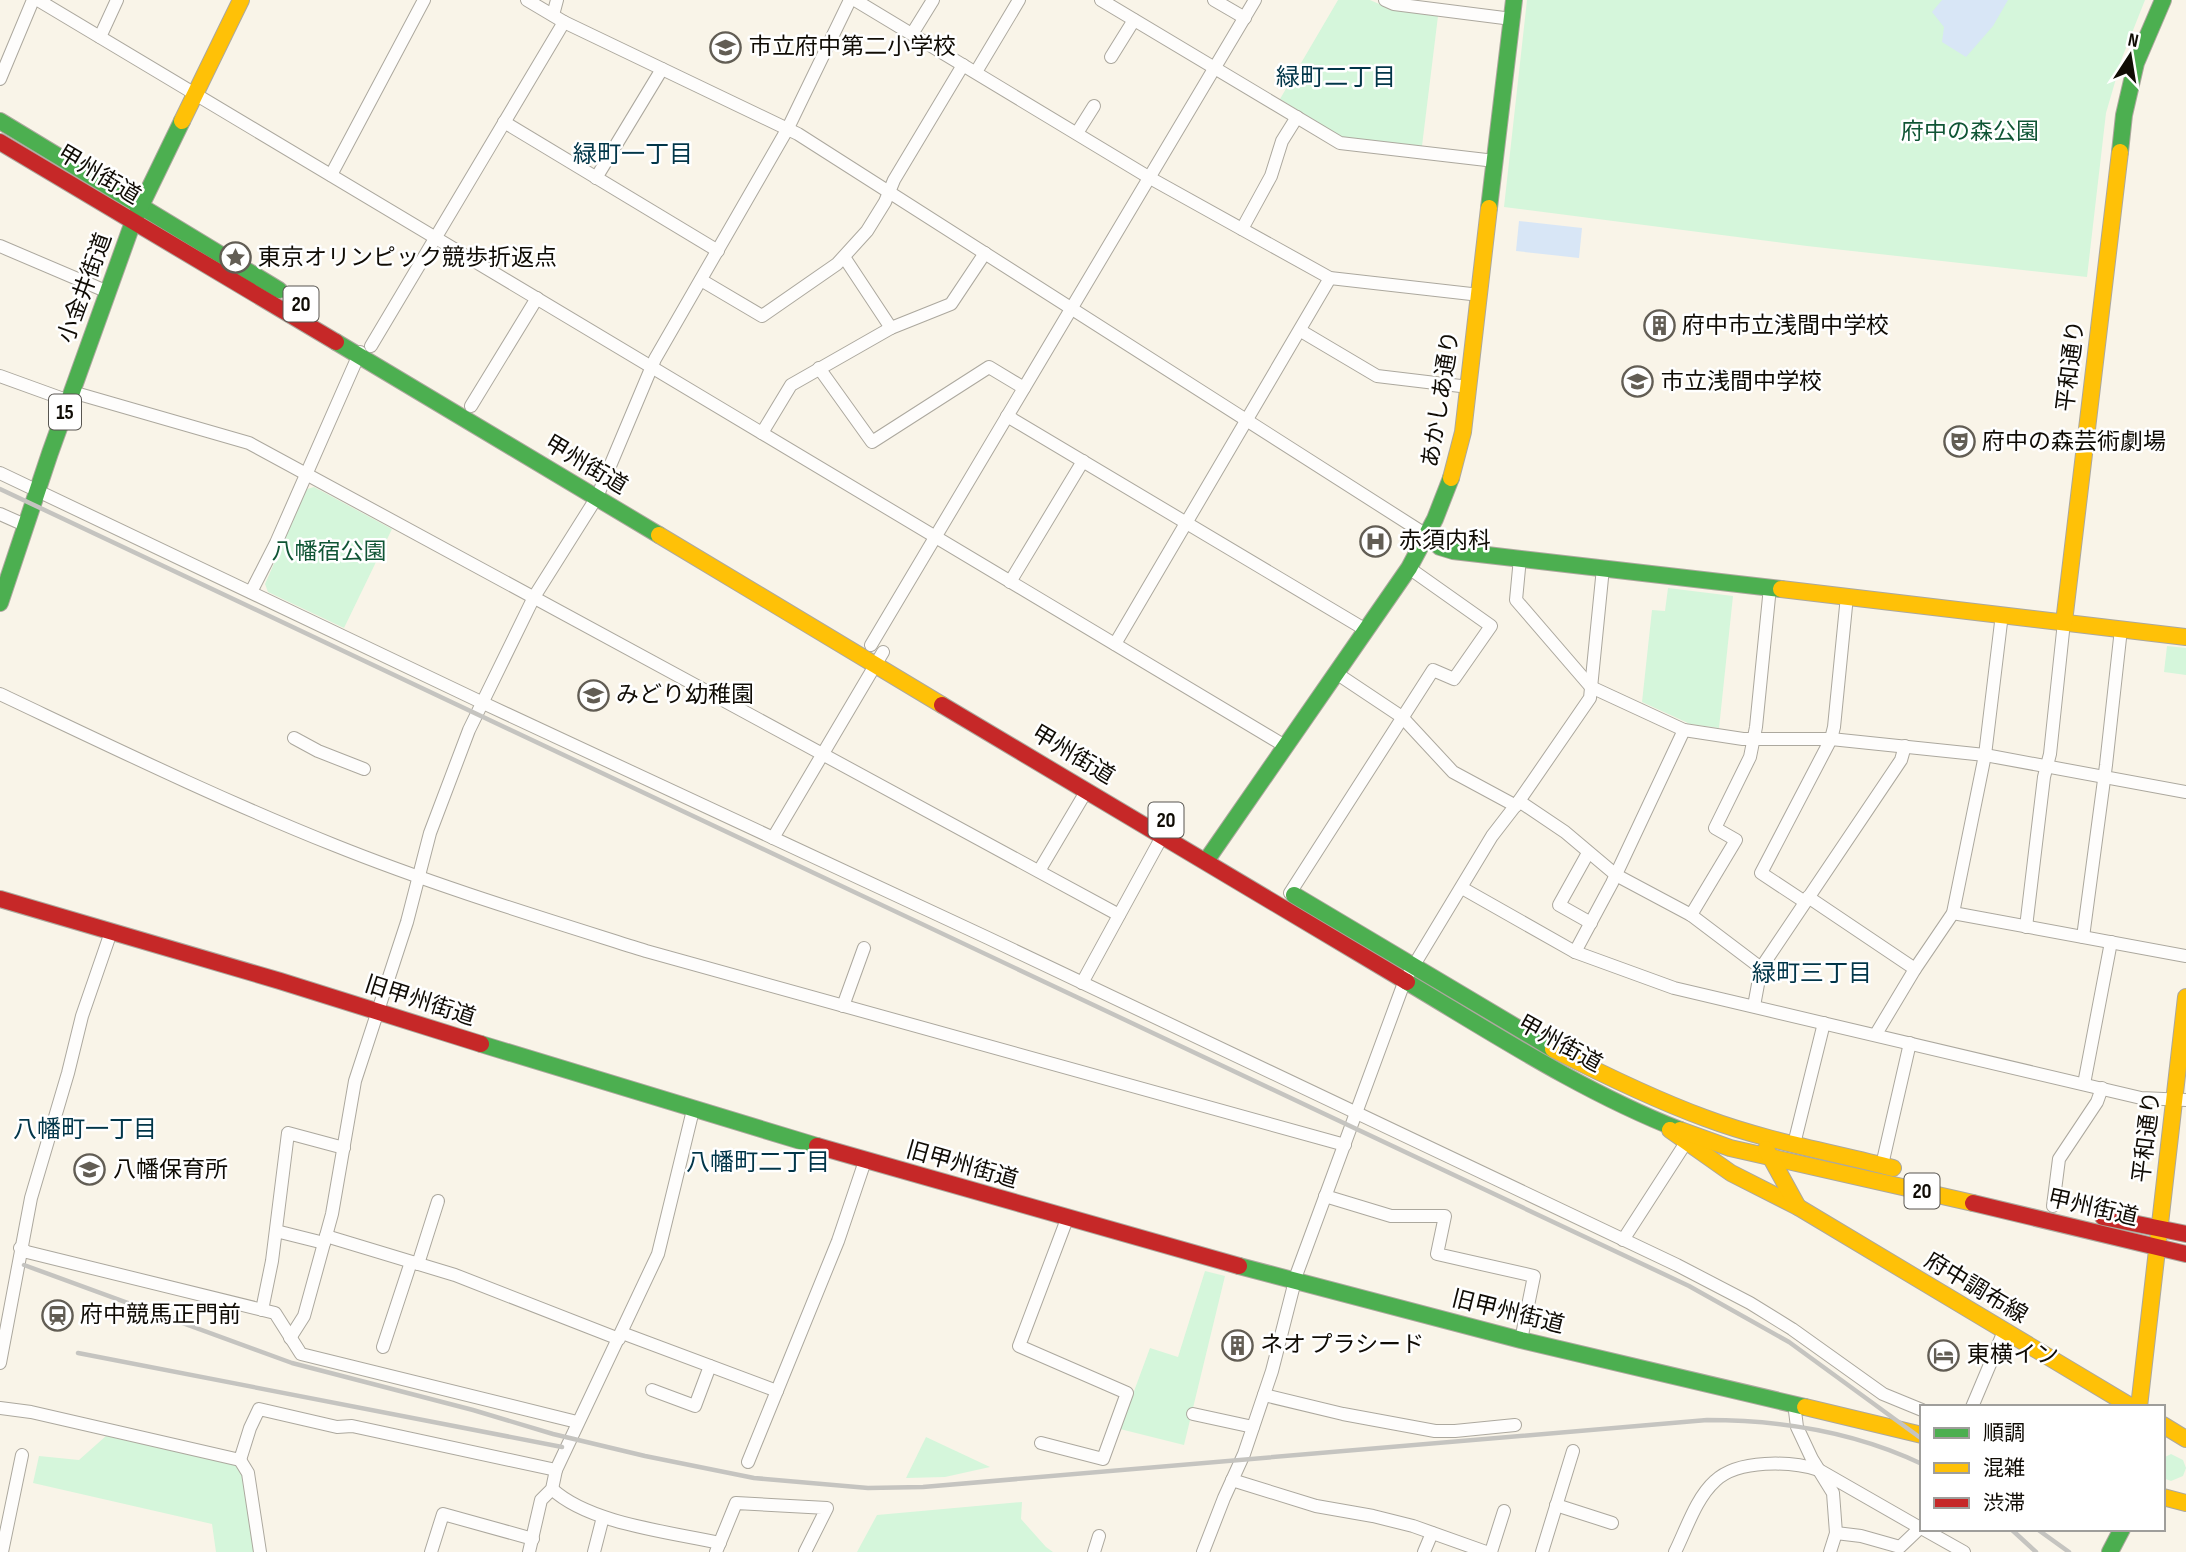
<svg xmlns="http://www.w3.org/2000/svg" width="2186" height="1552" font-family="'Sofia Sans Condensed','Noto Sans JP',sans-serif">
<rect width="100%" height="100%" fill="#f9f4e8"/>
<!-- green -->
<g fill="#d5f6db">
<path d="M1338,0H1370L1393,10L1438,16L1422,146L1342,137L1280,99Z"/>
<path d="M1527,0H2145L2122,58L2106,113L2087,277L1807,246L1504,207Z"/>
<path d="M314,487L392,529L344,628L268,592L265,584L307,489Z"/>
<path d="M1668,588L1733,596L1719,728L1690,724L1642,702L1652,610L1665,611Z"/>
<path d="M2167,646L2186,648V675L2164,672Z"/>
<path d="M1205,1271L1225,1276L1184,1445L1120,1429L1150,1348L1178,1357Z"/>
<path d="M106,1436L238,1465L243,1474L256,1552H216L212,1524L33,1483L39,1456L79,1460Z"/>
<path d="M926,1437L990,1467L945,1477L906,1478Z"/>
<path d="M2171,1454L2183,1460L2186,1468L2183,1476L2171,1481L2163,1478V1458Z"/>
<path d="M1022,1502L1021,1519L1046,1547L1053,1552H857L877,1515Z"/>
</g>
<!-- water -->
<g fill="#d8e6f6">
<path d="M1942,0H2008L1993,26L1966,57L1942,42L1944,27L1932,12Z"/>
<path d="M1519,221L1582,228L1579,258L1516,251Z"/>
</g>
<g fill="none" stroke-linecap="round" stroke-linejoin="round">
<defs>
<g id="street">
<path d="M38,0L1285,746"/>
<path d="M527,0L564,22L798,134L1428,536"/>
<path d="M855,0L1150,178L1330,278L1480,295"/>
<path d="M1101,0L1340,143L1495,161"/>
<path d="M1214,0L1245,18"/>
<path d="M1385,0L1394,4L1512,19"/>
<path d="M553,15L557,0"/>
<path d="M912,34L933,0"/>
<path d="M100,37L117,0"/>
<path d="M1111,57L1134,20"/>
<path d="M976,72L1019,0"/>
<path d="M0,79L33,0"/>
<path d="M504,122L718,251"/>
<path d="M1077,133L1094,106"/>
<path d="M331,175L424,0"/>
<path d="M596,178L662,69"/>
<path d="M1242,229L1271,176L1282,141L1297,117"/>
<path d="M0,246L108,292"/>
<path d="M844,257L891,328"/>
<path d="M701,280L762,316L837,264L867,231L885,202L894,180L963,65"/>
<path d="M1301,331L1377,376L1469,387"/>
<path d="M371,346L564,22"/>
<path d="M819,368L872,442L989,367L1024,388"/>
<path d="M0,376L69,401"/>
<path d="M72,392L249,443L1119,915"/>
<path d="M471,406L537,298"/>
<path d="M1007,416L1366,630"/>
<path d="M762,433L791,385L891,328L951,304L985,253"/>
<path d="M0,473L481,702L988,938L1677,1265L1750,1303L1792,1329L1883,1394L1922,1410"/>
<path d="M0,514L27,526"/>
<path d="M1520,558L1516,600L1591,687L1684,730L1743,739H1831L1985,755L2186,792"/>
<path d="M1010,582L1083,461"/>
<path d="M251,592L276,543L360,352"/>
<path d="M1115,644L1330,278"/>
<path d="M871,645L1255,0"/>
<path d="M1336,673L1402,717L1453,772L1516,806"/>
<path d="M0,694C110,746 221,800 334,845C436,886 542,918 646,951L1345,1145"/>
<path d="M294,738L318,751L364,769"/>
<path d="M1519,801L1565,832L1616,875L1691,915L1761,968"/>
<path d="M773,838L883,652"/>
<path d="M1588,853L1559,905L1591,923"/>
<path d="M1039,871L1087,790"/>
<path d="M1462,888L1575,952L1674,988L2141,1098L2186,1100"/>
<path d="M1290,893L1433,670L1454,679L1491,626L1409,568"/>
<path d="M1808,897L1915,969"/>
<path d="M1805,902L1761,873L1831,739L1834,727L1847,596"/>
<path d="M1953,913L2186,956"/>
<path d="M1691,915L1736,840L1715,828L1750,757L1756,727L1770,587"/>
<path d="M2026,927L2044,777L2050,754L2064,622"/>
<path d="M2083,937L2106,765L2121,629"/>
<path d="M1575,952L1612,883L1684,730"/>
<path d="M1082,983L1170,822"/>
<path d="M843,1006L864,948"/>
<path d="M1754,1006L1761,968L1901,760L1905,746"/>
<path d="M1876,1034L1915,969L1953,913L1985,755L2002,614"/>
<path d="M2084,1084L2111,942"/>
<path d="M1794,1144L1824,1023"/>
<path d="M1882,1165L1910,1043"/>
<path d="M1325,1196L1391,1216H1445L1437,1254L1534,1276L1521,1340"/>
<path d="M2053,1206L2059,1159L2097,1102L2102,1088"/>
<path d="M276,1231L324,1243"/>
<path d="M326,1236L455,1275L619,1339"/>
<path d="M1623,1240L1685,1144"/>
<path d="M20,1248L27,1252L275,1313L301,1354L577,1422"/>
<path d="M418,1264L438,1201"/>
<path d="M262,1310L272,1261L288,1133L344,1148"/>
<path d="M622,1333L777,1391"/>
<path d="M290,1338L304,1316L332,1214L355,1081L407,922L430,833L469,730L534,597L597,497L655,359L788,128L850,0"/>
<path d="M383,1347L411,1262"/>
<path d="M0,1363L31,1198L68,1073L82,1016L111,932"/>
<path d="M652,1390L695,1406L710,1366"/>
<path d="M1264,1395L1343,1414L1435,1431H1455L1515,1425"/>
<path d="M1794,1403L1797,1427L1812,1459L1833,1493L1836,1533L1830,1552"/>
<path d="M1972,1407L2004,1331"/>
<path d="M0,1408L31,1412L240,1460L250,1428L259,1409L337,1427L352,1426L556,1470L658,1254L693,1110"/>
<path d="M1193,1414L1253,1427"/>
<path d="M1041,1443L1103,1459L1127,1393L1019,1346L1067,1219"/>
<path d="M240,1460L248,1473L260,1552"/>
<path d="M748,1462L838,1241L865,1161"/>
<path d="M1232,1480L1316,1506L1373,1516L1413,1526L1486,1552"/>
<path d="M552,1489C590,1524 670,1532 720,1543"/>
<path d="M1556,1505L1612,1523"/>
<path d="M1923,1529L1964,1552"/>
<path d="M1836,1533L1861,1536L1900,1547L1920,1528"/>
<path d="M2,1552L22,1455"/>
<path d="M431,1552L443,1514L533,1539"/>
<path d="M529,1552L541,1500L552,1489L556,1470"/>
<path d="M594,1552L603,1517"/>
<path d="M716,1552L736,1503L827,1508L805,1552"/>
<path d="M1094,1552L1099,1536"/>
<path d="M1203,1552L1224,1498L1244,1454L1272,1371L1297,1273L1405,980L1492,836L1519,801L1590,698L1603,568"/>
<path d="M1424,1552L1432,1533"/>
<path d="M1491,1552L1504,1511"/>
<path d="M1542,1552L1573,1451"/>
<path d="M1675,1552C1686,1530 1696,1498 1715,1481C1738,1459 1791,1461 1819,1470L1922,1529"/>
</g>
<g id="fast">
<path d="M0,121L279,290"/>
<path d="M2120,152L2124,115L2136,63L2163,0"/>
<path d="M1489,208L1514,0"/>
<path d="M336,342L659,535"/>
<path d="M1428,536L1440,547L1453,551L1781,589"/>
<path d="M0,603L50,453L133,222L182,121"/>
<path d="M1206,861L1409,568L1435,519L1451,478"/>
<path d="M1294,895L1553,1049"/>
<path d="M1407,982C1496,1035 1583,1092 1680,1130"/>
<path d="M481,1044L817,1146"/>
<path d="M1239,1266L1521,1340L1805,1407"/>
<path d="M2110,1552L2122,1529"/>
</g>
<g id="slow">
<path d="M182,121L241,0"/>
<path d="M1451,478L1463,432L1489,208"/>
<path d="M659,535L942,705"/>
<path d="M1781,589L2186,637"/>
<path d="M2064,622L2120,152"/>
<path d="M1553,1049C1602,1074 1653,1099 1705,1118C1766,1141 1831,1152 1893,1168"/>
<path d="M1670,1130L1731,1173L1798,1207L2132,1407"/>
<path d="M1680,1130L1730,1148L1973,1203"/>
<path d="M1766,1149L1798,1207"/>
<path d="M1805,1407L1922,1435"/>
<path d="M2139,1407L2186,997"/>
<path d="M2163,1425L2186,1439"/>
<path d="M2163,1497L2186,1503"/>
</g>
<g id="jam">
<path d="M0,142L336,342"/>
<path d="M942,705L1407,982"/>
<path d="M0,899L280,981L481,1044"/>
<path d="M817,1146L1239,1266"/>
<path d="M1973,1203L2186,1254"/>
<path d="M2103,1217L2186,1234"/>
</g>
</defs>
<!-- street casing -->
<use href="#street" stroke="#aca89e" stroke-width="14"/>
<!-- fast casing -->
<use href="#fast" stroke="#aca89e" stroke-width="18"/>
<!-- slow casing -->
<use href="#slow" stroke="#aca89e" stroke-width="18"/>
<!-- jam casing -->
<use href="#jam" stroke="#aca89e" stroke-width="18"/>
<!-- street -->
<use href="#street" stroke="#fefdfc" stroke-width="12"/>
<!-- fast -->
<use href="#fast" stroke="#4caf50" stroke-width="16"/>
<!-- slow -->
<use href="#slow" stroke="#ffc107" stroke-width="16"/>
<!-- jam -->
<use href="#jam" stroke="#c62828" stroke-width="16"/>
<!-- rail -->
<g stroke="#c5c4c0" stroke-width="4.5">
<path d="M0,489L1689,1286L1789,1342L1922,1439"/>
<path d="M24,1265L292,1363L473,1410L553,1434L645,1456L754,1478L868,1488L923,1487L1707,1420C1780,1420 1855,1432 1922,1464"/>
<path d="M78,1353L562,1447"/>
<path d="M2011,1529L2036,1552"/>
<path d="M2037,1529L2069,1552"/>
</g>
</g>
<!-- icons -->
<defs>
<symbol id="school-ring" viewBox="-11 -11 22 22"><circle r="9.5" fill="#fff" stroke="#625d54" stroke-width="1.5"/><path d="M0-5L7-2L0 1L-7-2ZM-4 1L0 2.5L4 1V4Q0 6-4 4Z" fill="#625d54"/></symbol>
<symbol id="sight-ring" viewBox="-11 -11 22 22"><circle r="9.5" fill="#fff" stroke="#625d54" stroke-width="1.5"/><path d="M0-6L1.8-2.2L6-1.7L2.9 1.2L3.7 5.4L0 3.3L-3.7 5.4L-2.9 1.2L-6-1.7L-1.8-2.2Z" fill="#625d54"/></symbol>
<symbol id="building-ring" viewBox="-11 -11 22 22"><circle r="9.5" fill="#fff" stroke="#625d54" stroke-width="1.5"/><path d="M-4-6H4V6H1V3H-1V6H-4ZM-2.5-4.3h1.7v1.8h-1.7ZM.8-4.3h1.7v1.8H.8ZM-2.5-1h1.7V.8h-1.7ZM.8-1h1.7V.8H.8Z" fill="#625d54"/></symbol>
<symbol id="theatre-ring" viewBox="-11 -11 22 22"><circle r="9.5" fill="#fff" stroke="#625d54" stroke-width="1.5"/><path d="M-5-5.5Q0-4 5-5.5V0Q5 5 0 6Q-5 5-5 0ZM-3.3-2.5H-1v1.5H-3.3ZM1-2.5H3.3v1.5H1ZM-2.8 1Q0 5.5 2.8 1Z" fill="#625d54"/></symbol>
<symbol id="hospital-ring" viewBox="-11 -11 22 22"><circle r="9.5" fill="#fff" stroke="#625d54" stroke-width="1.5"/><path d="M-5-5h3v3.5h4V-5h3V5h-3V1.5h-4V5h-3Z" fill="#625d54"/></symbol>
<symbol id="station-ring" viewBox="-11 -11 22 22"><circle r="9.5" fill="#fff" stroke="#625d54" stroke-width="1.5"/><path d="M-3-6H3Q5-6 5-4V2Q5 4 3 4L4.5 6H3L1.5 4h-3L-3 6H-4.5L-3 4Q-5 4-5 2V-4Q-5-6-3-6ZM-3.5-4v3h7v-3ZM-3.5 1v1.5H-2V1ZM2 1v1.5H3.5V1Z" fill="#625d54"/></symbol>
<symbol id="hotel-ring" viewBox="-11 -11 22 22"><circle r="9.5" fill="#fff" stroke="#625d54" stroke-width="1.5"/><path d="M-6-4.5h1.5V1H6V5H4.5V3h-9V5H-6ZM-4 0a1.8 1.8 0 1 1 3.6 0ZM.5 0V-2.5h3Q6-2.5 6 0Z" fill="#625d54"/></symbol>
</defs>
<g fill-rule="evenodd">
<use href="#school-ring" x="708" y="30" width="35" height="35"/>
<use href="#sight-ring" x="218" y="240" width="35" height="35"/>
<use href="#building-ring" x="1642" y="308" width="35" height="35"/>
<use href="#school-ring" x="1620" y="364" width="35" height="35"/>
<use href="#theatre-ring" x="1942" y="424" width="35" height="35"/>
<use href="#hospital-ring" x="1358" y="524" width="35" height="35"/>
<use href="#school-ring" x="576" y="678" width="35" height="35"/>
<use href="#school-ring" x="72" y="1152" width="35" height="35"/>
<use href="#station-ring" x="40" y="1298" width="35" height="35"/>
<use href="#building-ring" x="1220" y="1328" width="35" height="35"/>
<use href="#hotel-ring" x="1926" y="1338" width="35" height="35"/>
</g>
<g text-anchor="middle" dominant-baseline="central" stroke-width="5" stroke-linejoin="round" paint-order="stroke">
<!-- shield labels -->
<g fill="#fff" stroke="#585550" stroke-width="2">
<rect x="283.5" y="286.5" width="35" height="35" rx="5"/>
<rect x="49" y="394.5" width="32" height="35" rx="5"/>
<rect x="1148.5" y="802.5" width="35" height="35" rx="5"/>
<rect x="1904.5" y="1173.5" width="35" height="35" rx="5"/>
</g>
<g font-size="21" font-weight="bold" fill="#100c05">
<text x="301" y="304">20</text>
<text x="65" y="412">15</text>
<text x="1166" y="820">20</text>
<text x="1922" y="1191">20</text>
</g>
<!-- poi labels -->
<g font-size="23" fill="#100c05" stroke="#fff" text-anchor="start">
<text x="749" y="47">市立府中第二小学校</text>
<text x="258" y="258">東京オリンピック競歩折返点</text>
<text x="1682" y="326">府中市立浅間中学校</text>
<text x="1661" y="382">市立浅間中学校</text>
<text x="1982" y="442">府中の森芸術劇場</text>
<text x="1399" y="541">赤須内科</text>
<text x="616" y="695">みどり幼稚園</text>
<text x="113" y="1170">八幡保育所</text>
<text x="80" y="1315">府中競馬正門前</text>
<text x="1260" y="1345">ネオ プラシード</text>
<text x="1967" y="1355">東横イン</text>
</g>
<!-- park labels -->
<g font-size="23" fill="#105535" stroke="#fff">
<text x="1970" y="132">府中の森公園</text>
<text x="329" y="552">八幡宿公園</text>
</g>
<!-- street labels -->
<g font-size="23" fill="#100c05" stroke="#fff">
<text transform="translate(99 175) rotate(31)">甲州街道</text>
<text transform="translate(85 288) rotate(-70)">小金井街道</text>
<text transform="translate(2071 366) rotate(-83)">平和通り</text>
<text transform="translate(1441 399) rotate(-81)">あかしあ通り</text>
<text transform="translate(586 465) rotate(31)">甲州街道</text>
<text transform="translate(1073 755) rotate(31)">甲州街道</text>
<text transform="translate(420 1001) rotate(18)">旧甲州街道</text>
<text transform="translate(1560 1044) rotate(29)">甲州街道</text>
<text transform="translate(2147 1137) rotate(-83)">平和通り</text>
<text transform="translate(962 1165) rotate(16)">旧甲州街道</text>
<text transform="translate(2093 1208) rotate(13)">甲州街道</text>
<text transform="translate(1976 1288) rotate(31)">府中調布線</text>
<text transform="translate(1508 1312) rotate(14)">旧甲州街道</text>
</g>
<!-- neighbourhood labels -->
<g font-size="24" fill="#023649" stroke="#fff">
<text x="1336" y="77">緑町二丁目</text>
<text x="633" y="154">緑町一丁目</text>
<text x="1812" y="973">緑町三丁目</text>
<text x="85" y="1129">八幡町一丁目</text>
<text x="758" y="1162">八幡町二丁目</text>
</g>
</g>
<!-- legend -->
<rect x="1920" y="1405" width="245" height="126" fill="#ffffff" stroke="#9f9e9b" stroke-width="2"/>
<rect x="1934" y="1428" width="35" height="10" fill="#4caf50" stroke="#9f9e9b" stroke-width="2"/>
<text x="1983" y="1440" font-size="21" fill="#100c05">順調</text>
<rect x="1934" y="1463" width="35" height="10" fill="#ffc107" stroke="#9f9e9b" stroke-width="2"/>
<text x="1983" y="1475" font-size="21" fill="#100c05">混雑</text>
<rect x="1934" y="1498" width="35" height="10" fill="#c62828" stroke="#9f9e9b" stroke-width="2"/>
<text x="1983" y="1510" font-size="21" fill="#100c05">渋滞</text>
<!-- north arrow -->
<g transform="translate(2130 56) rotate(12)" stroke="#ffffff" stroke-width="5" paint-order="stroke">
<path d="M0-5L12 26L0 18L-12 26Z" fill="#100c05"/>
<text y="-10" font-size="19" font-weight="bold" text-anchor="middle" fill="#100c05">N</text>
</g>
</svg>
